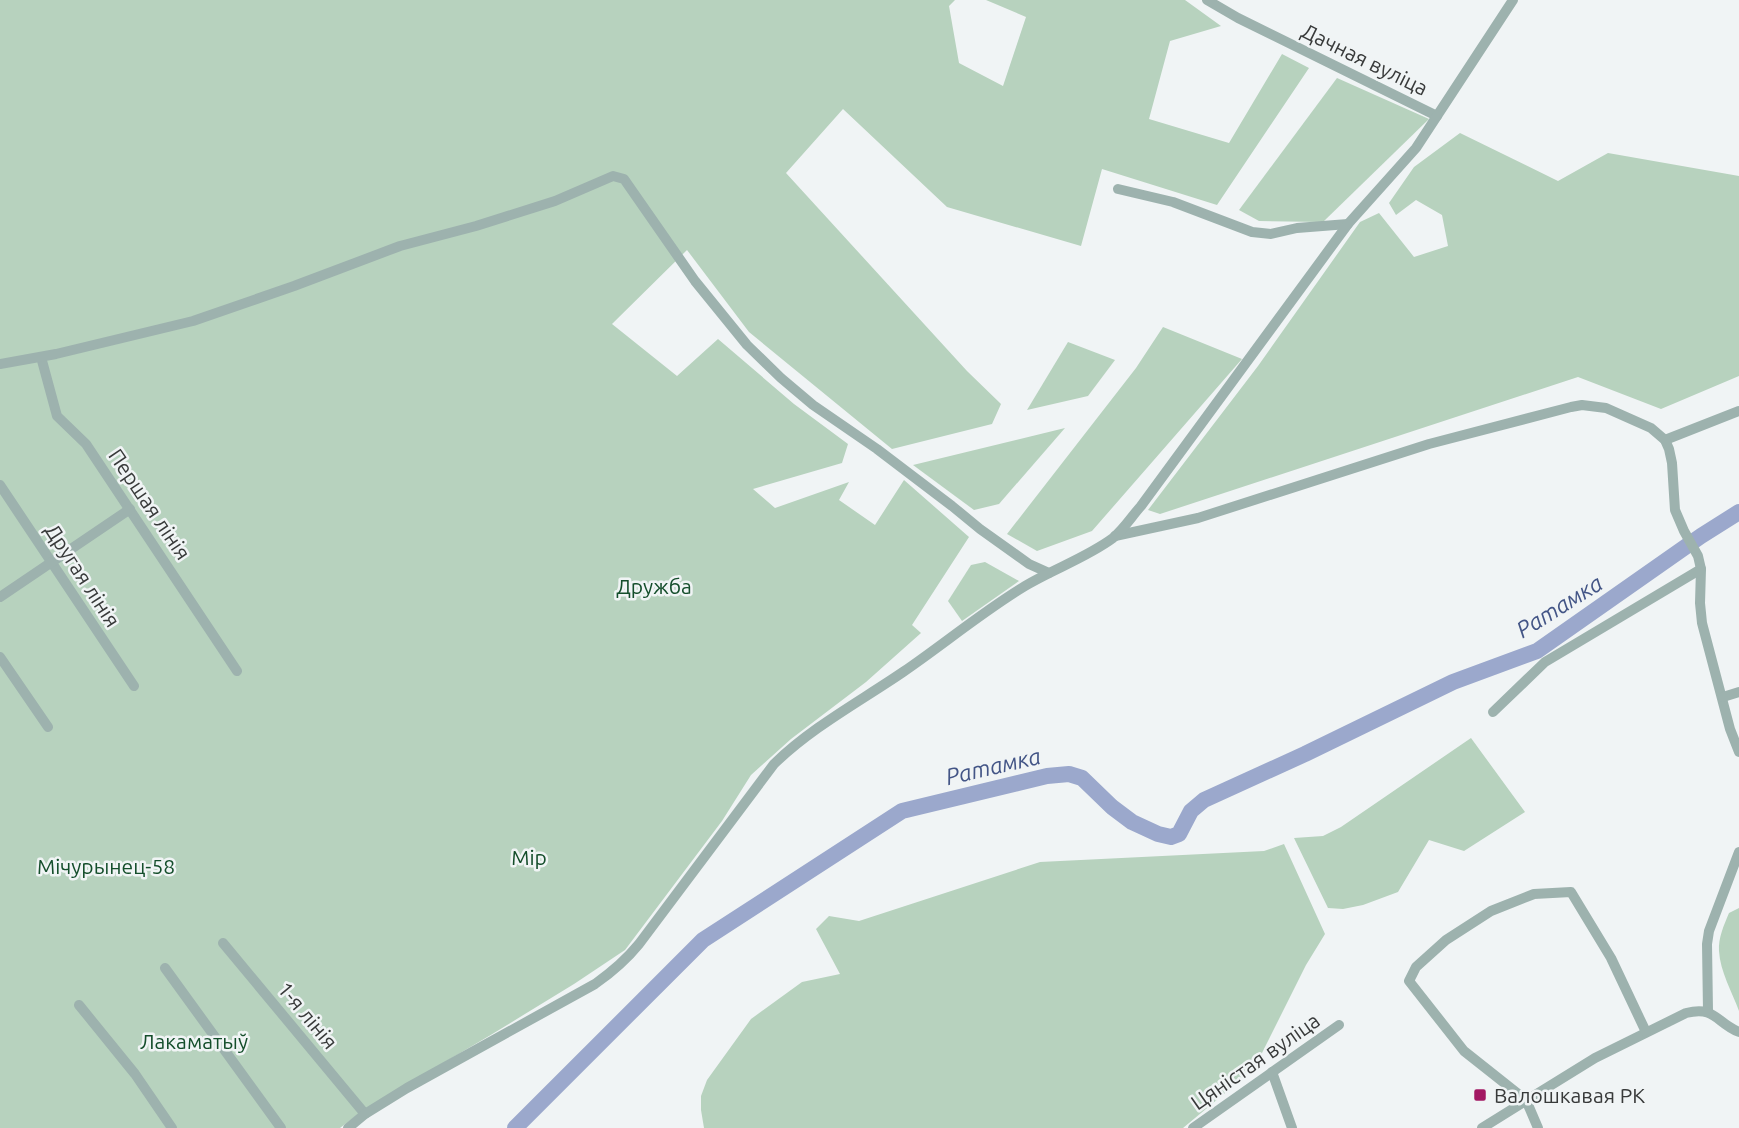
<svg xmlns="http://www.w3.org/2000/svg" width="1739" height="1128" font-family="Ubuntu,sans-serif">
<rect width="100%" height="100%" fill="#f0f4f5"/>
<!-- green -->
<g fill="#b7d2be">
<path d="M0,0H955L949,6L959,63L1003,86L1026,17L986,0H1185L1221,26L1170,41L1149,119L1229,143L1282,54L1309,68L1217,205L1102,169L1081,246L947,207L843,109L786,173L967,371L1001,404L992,424L892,449L749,332L687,250L612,324L677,376L718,339L794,404L848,444L842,463L753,489L775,508L849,482L839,500L875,525L904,480L969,537L912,625L921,633L866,682L791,739L751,775L722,821L625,950L574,984L489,1036L365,1109L340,1128H0Z"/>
<path d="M1337,78L1429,119L1323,222L1259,221L1239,210Z"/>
<path d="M1460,133L1558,181L1608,153L1739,176V376L1661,409L1578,377L1160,514L1148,510L1258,366L1360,222L1379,213L1414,257L1448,246L1442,215L1416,200L1396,215L1389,203L1414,167Z"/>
<path d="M1163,327L1242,359L1092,531L1037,551L1007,534L1136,368Z"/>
<path d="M1068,342L1115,360L1088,396L1027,410Z"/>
<path d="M1065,428L999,504L974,510L913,465Z"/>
<path d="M985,562L1019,581L962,621L948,601L971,565Z"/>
<path d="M1471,738L1525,812L1464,851L1429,840L1398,892L1363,905L1343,909L1328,908L1294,838L1323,836L1341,827Z"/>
<path d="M1284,844L1325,934L1306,965L1254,1069L1183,1128H704L701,1110V1096L707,1080L751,1019L802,982L840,974L816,929L829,916L859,921L1040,862L1264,851Z"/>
<path d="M1739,908V1011C1732,992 1720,971 1719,951C1718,938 1724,925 1729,913Z"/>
</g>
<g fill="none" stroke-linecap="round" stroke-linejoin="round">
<!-- river -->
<path stroke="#9ba8cc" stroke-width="16" d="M515,1128L703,940L902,811L1047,776L1069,774L1082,778L1112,807L1132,822L1158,834L1171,837L1179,834L1191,811L1204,800L1305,754L1453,682L1537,651L1701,536L1739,512"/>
<!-- minor -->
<g stroke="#9db2ae" stroke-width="10">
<path d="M1207,0L1238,18L1437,116"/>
<path d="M1118,189L1173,202L1252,232L1271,234L1297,228L1348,224"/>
<path d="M41,357L57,416L86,444L237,671"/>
<path d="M0,364L56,354L193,321L294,286L400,246L476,226L555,201L613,176L624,179L695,281L747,345L781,378L813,405L877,449L952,506L980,529L1029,564L1049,573"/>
<path d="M1665,440L1739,411"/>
<path d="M0,485L134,686"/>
<path d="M1115,536L1198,518L1429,444L1571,407L1582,405L1606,408L1651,428L1665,440L1669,449L1672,463L1675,510L1684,531L1698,556L1701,569L1700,603L1702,623L1730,729L1739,752"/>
<path d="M0,597L130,509"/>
<path d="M0,657L48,727"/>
<path d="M1723,697L1739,692"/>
<path d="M1493,712L1545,662L1701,569"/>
<path d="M223,943L365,1114"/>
<path d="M165,968L281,1128"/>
<path d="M79,1005L135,1074L172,1128"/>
<path d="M1708,1011L1707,944L1709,931L1739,852"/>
<path d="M1272,1072L1292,1128"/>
<path d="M348,1128L365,1114L407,1088L595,984C612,972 626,960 639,944L774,764C812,727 859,702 903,672C944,644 982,612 1025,586C1053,569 1086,558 1113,538C1124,529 1132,516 1141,506L1348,224L1416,148L1513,0"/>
<path d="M1193,1128L1339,1025"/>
<path d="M1482,1128L1595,1058L1686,1013C1716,1006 1715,1022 1739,1032"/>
<path d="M1538,1128L1526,1100L1464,1051L1409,981L1416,967L1446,940L1491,911L1534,894L1571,892L1611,958L1646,1032"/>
</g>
</g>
<!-- markers -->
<rect fill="#a21862" stroke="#f0f4f5" stroke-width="2.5" x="1473" y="1088" width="14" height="14" rx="3.5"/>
<g text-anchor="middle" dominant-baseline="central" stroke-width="5" stroke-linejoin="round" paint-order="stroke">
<!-- street labels -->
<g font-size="21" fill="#383a3a" stroke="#f0f4f5">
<text transform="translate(1365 59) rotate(26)">Дачная вуліца</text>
<text transform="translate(150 504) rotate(56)">Першая лінія</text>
<text transform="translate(83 575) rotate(57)">Другая лінія</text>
<text transform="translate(308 1015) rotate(50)">1-я лінія</text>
<text transform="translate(1255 1061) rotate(-35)">Цяністая вуліца</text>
</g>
<!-- park labels -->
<g font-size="21" fill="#144e2b" stroke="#f0f4f5">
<text x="654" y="586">Дружба</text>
<text x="529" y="857">Мір</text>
<text x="106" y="866">Мічурынец-58</text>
<text x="194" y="1041">Лакаматыў</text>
</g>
<!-- poi labels -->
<g font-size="21" fill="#383a3a" stroke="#f0f4f5" text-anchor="start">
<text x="1494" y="1095">Валошкавая РК</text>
</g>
<!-- water labels -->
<g font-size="23" font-style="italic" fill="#435586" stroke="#f0f4f5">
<text transform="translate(1559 606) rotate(-32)">Ратамка</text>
<text transform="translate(993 766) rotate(-13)">Ратамка</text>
</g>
</g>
</svg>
